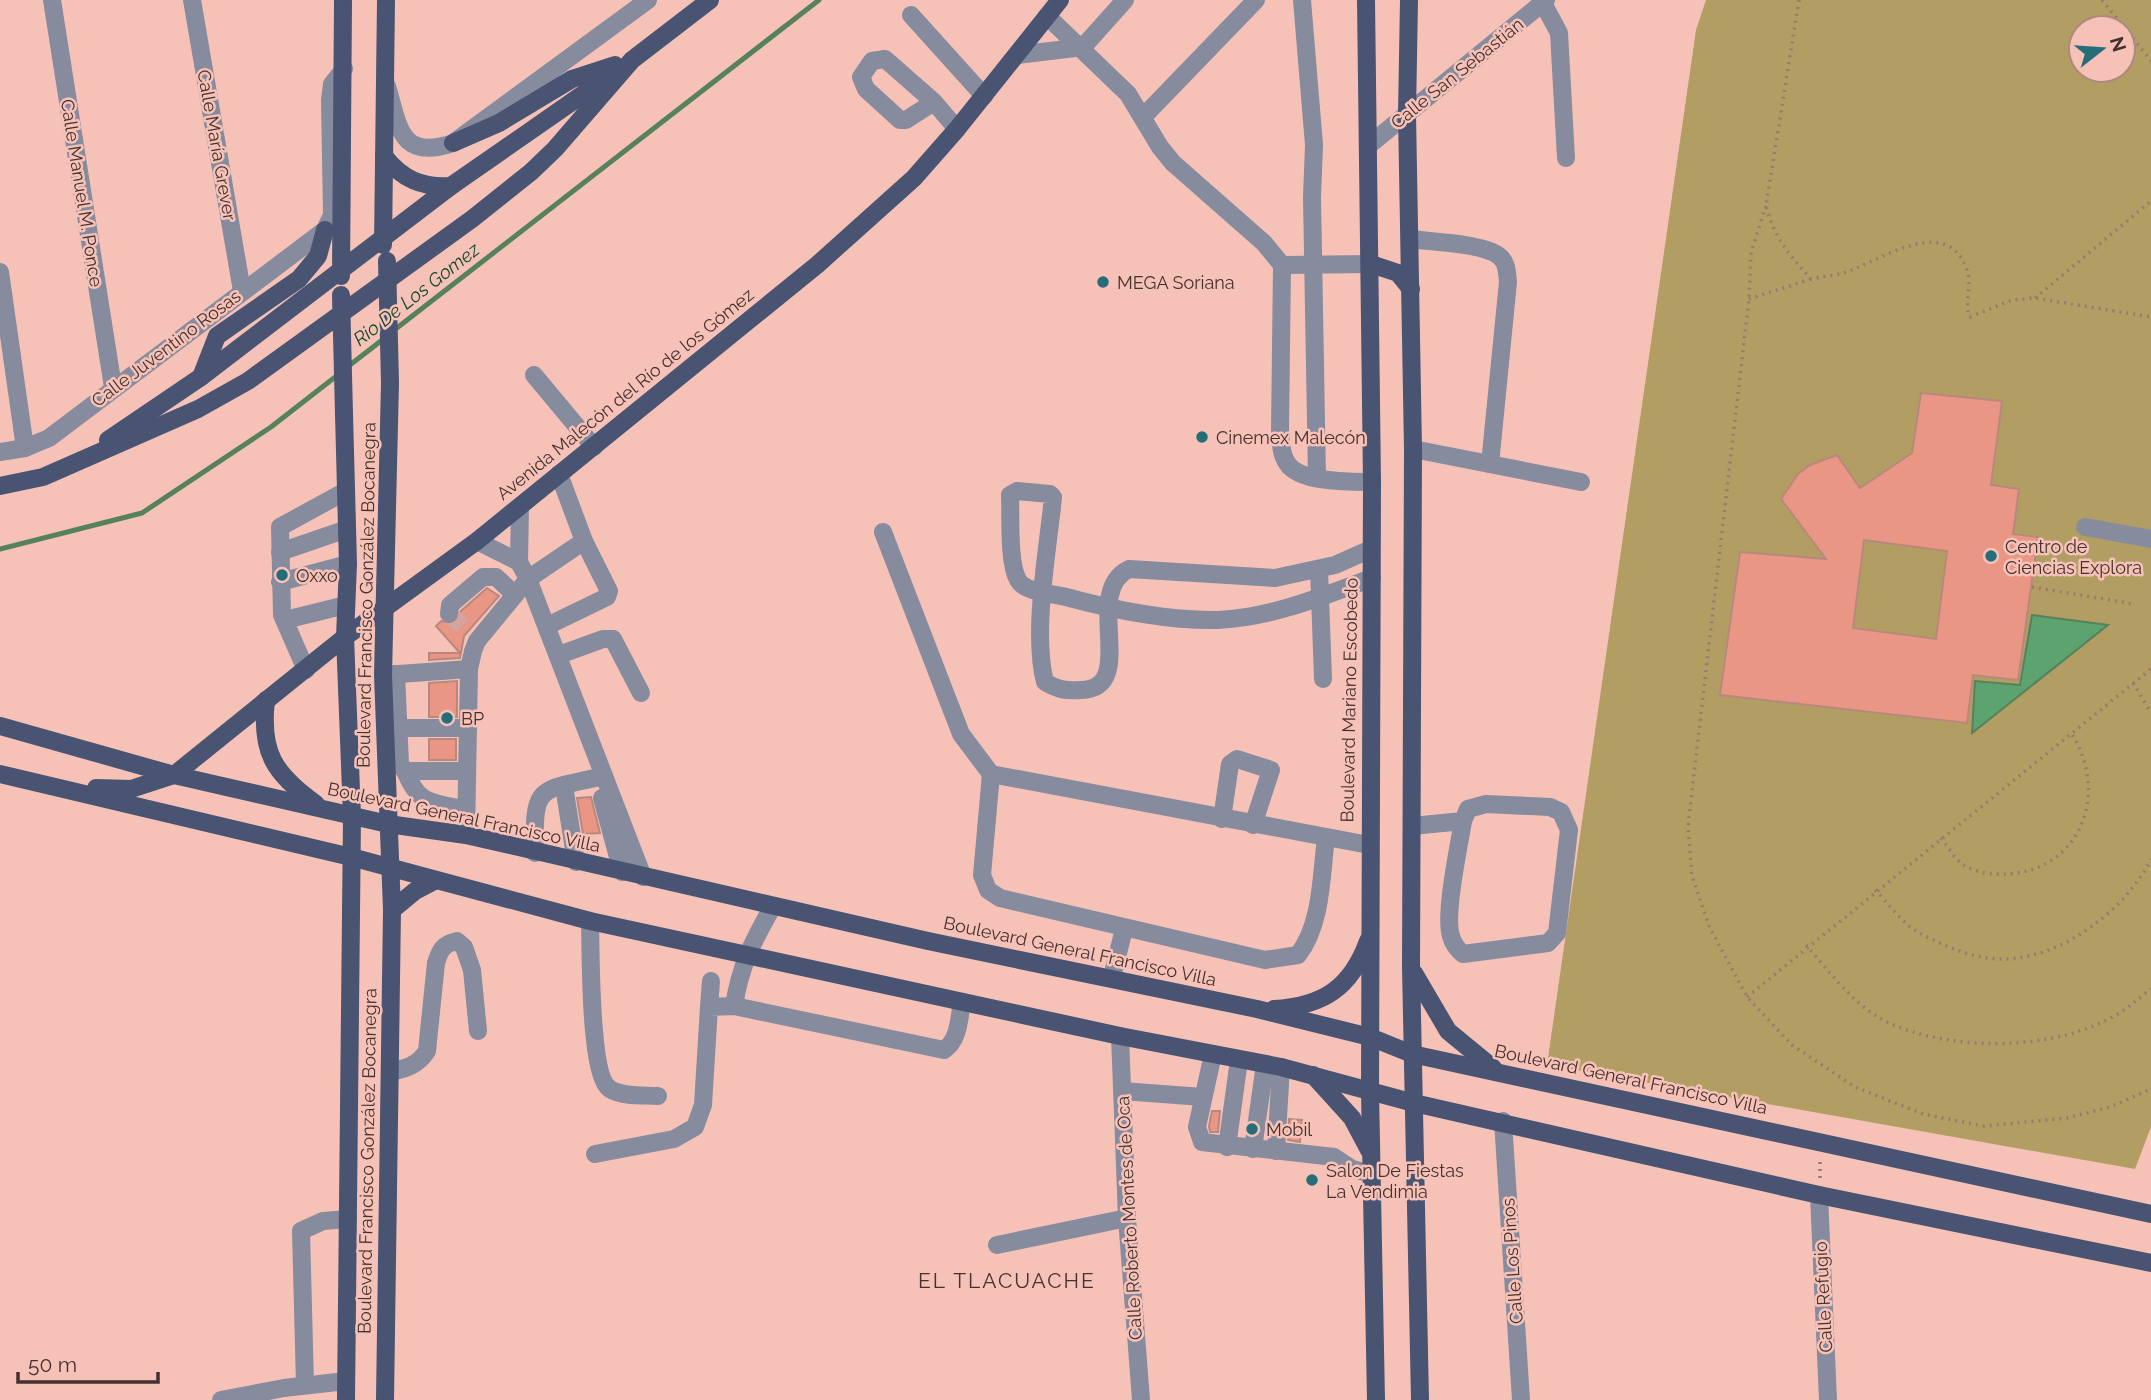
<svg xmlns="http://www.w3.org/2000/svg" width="2151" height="1400" font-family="Raleway,sans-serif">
<rect width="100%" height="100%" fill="#f6c2b8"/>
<!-- green -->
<path fill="#b29e62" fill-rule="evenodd" d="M1706,0H2151V1127L2135,1169L1547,1065L1696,30ZM2081,28H2123V70H2081Z"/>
<!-- water -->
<path fill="#5ca370" stroke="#55815c" stroke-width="2" d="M2032,615L2108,625L1972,733L1975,681L2020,685Z"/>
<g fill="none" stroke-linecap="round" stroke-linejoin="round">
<!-- stream -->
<g stroke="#55815c" stroke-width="5">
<path d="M393,331L819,0"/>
<path d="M346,368L386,337"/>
<path d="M0,549L142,513L271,427L339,374"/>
</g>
</g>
<!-- building -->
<g fill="#ea9685" stroke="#b8887e" stroke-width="2" fill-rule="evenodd">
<path d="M1921,393L2002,401L1991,485L2019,489L2013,534L2038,537L2018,680L1973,675L1967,723L1720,695L1740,552L1826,559L1781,499L1798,474L1810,465L1837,455L1860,488L1912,453ZM1864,540L1947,551L1936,639L1853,628Z"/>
<path d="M487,588L499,596L464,636L460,658L429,660V653H460L436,626L441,621L454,624L461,611Z"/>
<path d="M457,681V717H429V683Z"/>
<rect x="429" y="739" width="27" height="21"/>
<path d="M591,797L600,833L583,834L577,798Z"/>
<path d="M1212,1111H1220L1218,1132H1210L1209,1126Z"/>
<path d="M1289,1119L1302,1120L1300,1142L1288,1140Z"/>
</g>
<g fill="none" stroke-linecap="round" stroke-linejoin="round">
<!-- minor-tunnel -->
<path stroke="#d3a59c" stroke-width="18" stroke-dasharray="18 9" stroke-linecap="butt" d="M449,614L469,632"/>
<!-- path -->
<g stroke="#9c7871" stroke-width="3.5" stroke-dasharray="2 5" stroke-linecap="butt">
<path d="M1799,0L1766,206C1774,237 1790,256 1811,279C1822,276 1833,276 1843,273C1878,263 1946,211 1967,270C1973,286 1963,303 1970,317L2012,300L2035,298L2151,317"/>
<path d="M2102,0L2151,61"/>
<path d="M1766,206L1751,252L1749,299L1688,826L1692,876L1709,926L1747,997L1792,1045L1855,1087L1923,1114L1984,1126L2067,1118L2110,1107L2151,1089"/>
<path d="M2035,298L2151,201"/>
<path d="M1749,299L1811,279"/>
<path d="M2032,587L2134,604"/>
<path d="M2133,683L2151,713"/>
<path d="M1941,838C1947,845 1953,857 1961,863C1974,873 1993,875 2008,874C2083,869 2109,791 2071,733"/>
<path d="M1875,890C1888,903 1902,923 1918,932C1942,945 1970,958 1999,959C2059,961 2125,911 2151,859"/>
<path d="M1806,945C1829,971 1852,1003 1883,1020C1948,1053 2059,1052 2121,1012C2132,1005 2141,996 2151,989"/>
<path d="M1747,997L2151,669"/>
<path d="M1820,1178V1161"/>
</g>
<!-- minor -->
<g stroke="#868b9e" stroke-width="18">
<path d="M52,0L113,387"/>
<path d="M192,0L242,291"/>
<path d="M1302,0L1314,145L1312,197L1317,478"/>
<path d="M1543,3L1559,33L1566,158"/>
<path d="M911,15L984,96"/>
<path d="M1047,16L1128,94L1160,147L1173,163L1264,243L1282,265L1371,264"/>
<path d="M1017,55L1083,47L1125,0"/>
<path d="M387,86C399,127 400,161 453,143L648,0"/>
<path d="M934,102L906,120H900L866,89L861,77L872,61L885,59L934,102L957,129"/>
<path d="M1143,117L1256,0"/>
<path d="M1368,146L1546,0"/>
<path d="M1410,239C1431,242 1483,243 1499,256C1507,262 1507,272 1508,282L1490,464"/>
<path d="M1282,265L1280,430C1281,441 1280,453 1287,463C1299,483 1351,482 1372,482"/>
<path d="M0,272L25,448"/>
<path d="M534,375L594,447"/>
<path d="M1413,449L1581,482"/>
<path d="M0,452L25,448L49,438L325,230L332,215L330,100L332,84L344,69"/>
<path d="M2085,527L2151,539"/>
<path d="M883,532L961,734L991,774L1369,845"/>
<path d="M477,541L519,562"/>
<path d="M584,541L528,579L643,877"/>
<path d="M1371,549L1335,565L1275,578L1129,569C1081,592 1140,688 1081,690C1066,691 1059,690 1045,682C1032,632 1048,550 1053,497L1050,494L1017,491L1010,495C1011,516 1008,562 1018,580C1025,593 1052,593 1066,597C1114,610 1168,621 1218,620C1270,618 1324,596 1372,578"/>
<path d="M280,552L347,529"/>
<path d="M1319,569L1323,679"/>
<path d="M280,582L348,564"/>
<path d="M449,614L450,605L483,577H496L515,595"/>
<path d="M285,620L346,605"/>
<path d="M547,626L607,597L609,591L584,541L559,474"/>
<path d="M559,655L603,639H613L641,693"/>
<path d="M306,670L282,615L280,527L346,491"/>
<path d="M396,674L400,764L405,771H467"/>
<path d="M385,675L469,669"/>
<path d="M388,728H468"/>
<path d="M405,771C420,807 431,801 466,810"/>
<path d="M991,774L982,875L988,890L1000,898L1265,960L1298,955C1322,924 1321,876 1326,838"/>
<path d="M564,786L576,862"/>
<path d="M602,798L622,872"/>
<path d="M1222,819L1230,764L1237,759L1271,770L1253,825"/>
<path d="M1412,826L1463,821L1468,809L1486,804L1550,807L1561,812L1569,830L1557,933L1548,943L1463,954C1457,949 1453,944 1451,936C1444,915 1459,846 1463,821"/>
<path d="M466,835L469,669L473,651L477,641L528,579L519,562L520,506"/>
<path d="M535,853C533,782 539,791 604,776"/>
<path d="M590,921C591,950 589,1076 610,1089C623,1097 643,1095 658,1096"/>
<path d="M1112,977L1124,929"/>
<path d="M734,1006C740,966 753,941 773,906"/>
<path d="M709,1007L711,981"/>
<path d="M1120,1036L1127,1218L1141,1400"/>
<path d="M1213,1054L1197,1127L1202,1142L1334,1157L1352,1169L1373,1174"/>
<path d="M390,1072C407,1068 417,1066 427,1051L436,963C440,950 443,944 457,941L464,947L472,970L478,1031"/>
<path d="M1122,1091L1203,1097"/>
<path d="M1503,1121L1521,1400"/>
<path d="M1227,1147L1239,1060"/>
<path d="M1253,1149L1265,1064"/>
<path d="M1276,1151L1281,1067"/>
<path d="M595,1154L674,1139L695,1127L703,1105L709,1007L734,1006L944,1050C959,1040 959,1019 962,1002"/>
<path d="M1819,1195L1828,1400"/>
<path d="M997,1245L1127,1218"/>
<path d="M305,1385L301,1231L323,1221L348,1219"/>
<path d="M221,1400L284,1388L346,1381"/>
</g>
<!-- major -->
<g stroke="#495372" stroke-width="18">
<path d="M1366,0L1372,482L1370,1091L1376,1400"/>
<path d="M1409,0L1407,114L1413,449L1411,967L1420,1400"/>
<path d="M453,143L499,123L572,79L615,65"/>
<path d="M384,156C402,179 422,188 451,186"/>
<path d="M383,245L386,0"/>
<path d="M1371,264L1398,273L1411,289"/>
<path d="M341,276L343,0"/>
<path d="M201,377L217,336L299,279L318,256L325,230"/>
<path d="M344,414L348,564L345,637L352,816L346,1400"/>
<path d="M108,440L201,377L451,186L612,74"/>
<path d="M0,486L43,477L198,409L248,381L472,219L531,172L555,149L632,60L710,0"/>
<path d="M266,700C260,752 274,774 316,804"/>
<path d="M0,726L174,775L388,824L466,835L928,941L1257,1009L1370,1037L1412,1054L2151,1214"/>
<path d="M0,774L351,857L590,921L1120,1036L1281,1067L1414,1103L1819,1195L2151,1263"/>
<path d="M96,788L131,789L174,775L345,637L477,541L817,265L914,178L957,129L1060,0"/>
<path d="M392,910L415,891L436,880"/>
<path d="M1414,973L1448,1031L1493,1068"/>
<path d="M1274,1009C1323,1006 1351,988 1368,941"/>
<path d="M1313,1075L1352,1118L1369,1150"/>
<path d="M385,1400L392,910L383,675L390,383"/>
</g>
<!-- major-bridge -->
<g stroke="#495372" stroke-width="18">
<path d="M387,261L390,383"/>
<path d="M341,295L344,414"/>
</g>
</g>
<!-- markers -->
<g fill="#266d7a" stroke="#f6c2b8" stroke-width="2.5">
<circle cx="1103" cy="282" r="7"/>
<circle cx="1202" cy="437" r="7"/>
<circle cx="1991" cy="556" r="7"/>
<circle cx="282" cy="575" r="7"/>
<circle cx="447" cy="718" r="7"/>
<circle cx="1252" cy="1129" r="7"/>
<circle cx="1312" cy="1180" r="7"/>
</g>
<g text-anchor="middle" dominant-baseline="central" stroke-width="5" stroke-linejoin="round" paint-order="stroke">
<!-- street labels -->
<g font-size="18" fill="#45312d" stroke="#f6c2b8">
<text transform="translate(1457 73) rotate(-39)">Calle San Sebastián</text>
<text transform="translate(217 145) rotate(80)">Calle María Grever</text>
<text transform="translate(82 193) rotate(81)">Calle Manuel M. Ponce</text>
<text transform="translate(166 348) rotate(-37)">Calle Juventino Rosas</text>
<text transform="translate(625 394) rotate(-39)">Avenida Malecón del Río de los Gómez</text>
<text transform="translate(366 595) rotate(-89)">Boulevard Francisco González Bocanegra</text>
<text transform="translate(1349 700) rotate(-89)">Boulevard Mariano Escobedo</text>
<text transform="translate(464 817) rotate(12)">Boulevard General Francisco Villa</text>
<text transform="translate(1080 951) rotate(12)">Boulevard General Francisco Villa</text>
<text transform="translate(1631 1079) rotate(12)">Boulevard General Francisco Villa</text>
<text transform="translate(367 1161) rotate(-89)">Boulevard Francisco González Bocanegra</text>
<text transform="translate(1129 1218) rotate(-93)">Calle Roberto Montes de Oca</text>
<text transform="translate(1512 1261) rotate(-94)">Calle Los Pinos</text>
<text transform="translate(1823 1297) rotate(-93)">Calle Refugio</text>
</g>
<!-- poi labels -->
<g font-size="18" fill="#45312d" stroke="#f6c2b8" text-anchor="start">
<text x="1117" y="282">MEGA Soriana</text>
<text x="1216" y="437">Cinemex Malecón</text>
<text x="2005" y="546">Centro de<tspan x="2005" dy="21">Ciencias Explora</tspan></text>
<text x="296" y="575">Oxxo</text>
<text x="461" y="718">BP</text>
<text x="1266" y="1129">Mobil</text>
<text x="1326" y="1170">Salon De Fiestas<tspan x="1326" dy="21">La Vendimia</tspan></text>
</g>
<!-- water labels -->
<g font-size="19" font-style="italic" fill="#134926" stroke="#f6c2b8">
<text transform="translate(416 294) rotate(-38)">Rio De Los Gomez</text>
</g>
<!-- quarter labels -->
<g font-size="21" letter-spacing="2" fill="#45312d" stroke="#f6c2b8">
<text x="1007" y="1280">EL TLACUACHE</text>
</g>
</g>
<!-- north arrow -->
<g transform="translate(2102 49) rotate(73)"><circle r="33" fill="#f6c2b8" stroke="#af8880" stroke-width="2"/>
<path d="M0-5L12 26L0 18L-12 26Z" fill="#266d7a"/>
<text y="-10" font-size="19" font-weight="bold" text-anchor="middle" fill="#45312d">N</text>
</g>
<!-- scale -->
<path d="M18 1372v10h140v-10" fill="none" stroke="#45312d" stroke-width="3.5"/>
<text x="28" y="1372" font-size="21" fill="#45312d" stroke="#f6c2b8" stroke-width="5" paint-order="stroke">50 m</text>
</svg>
